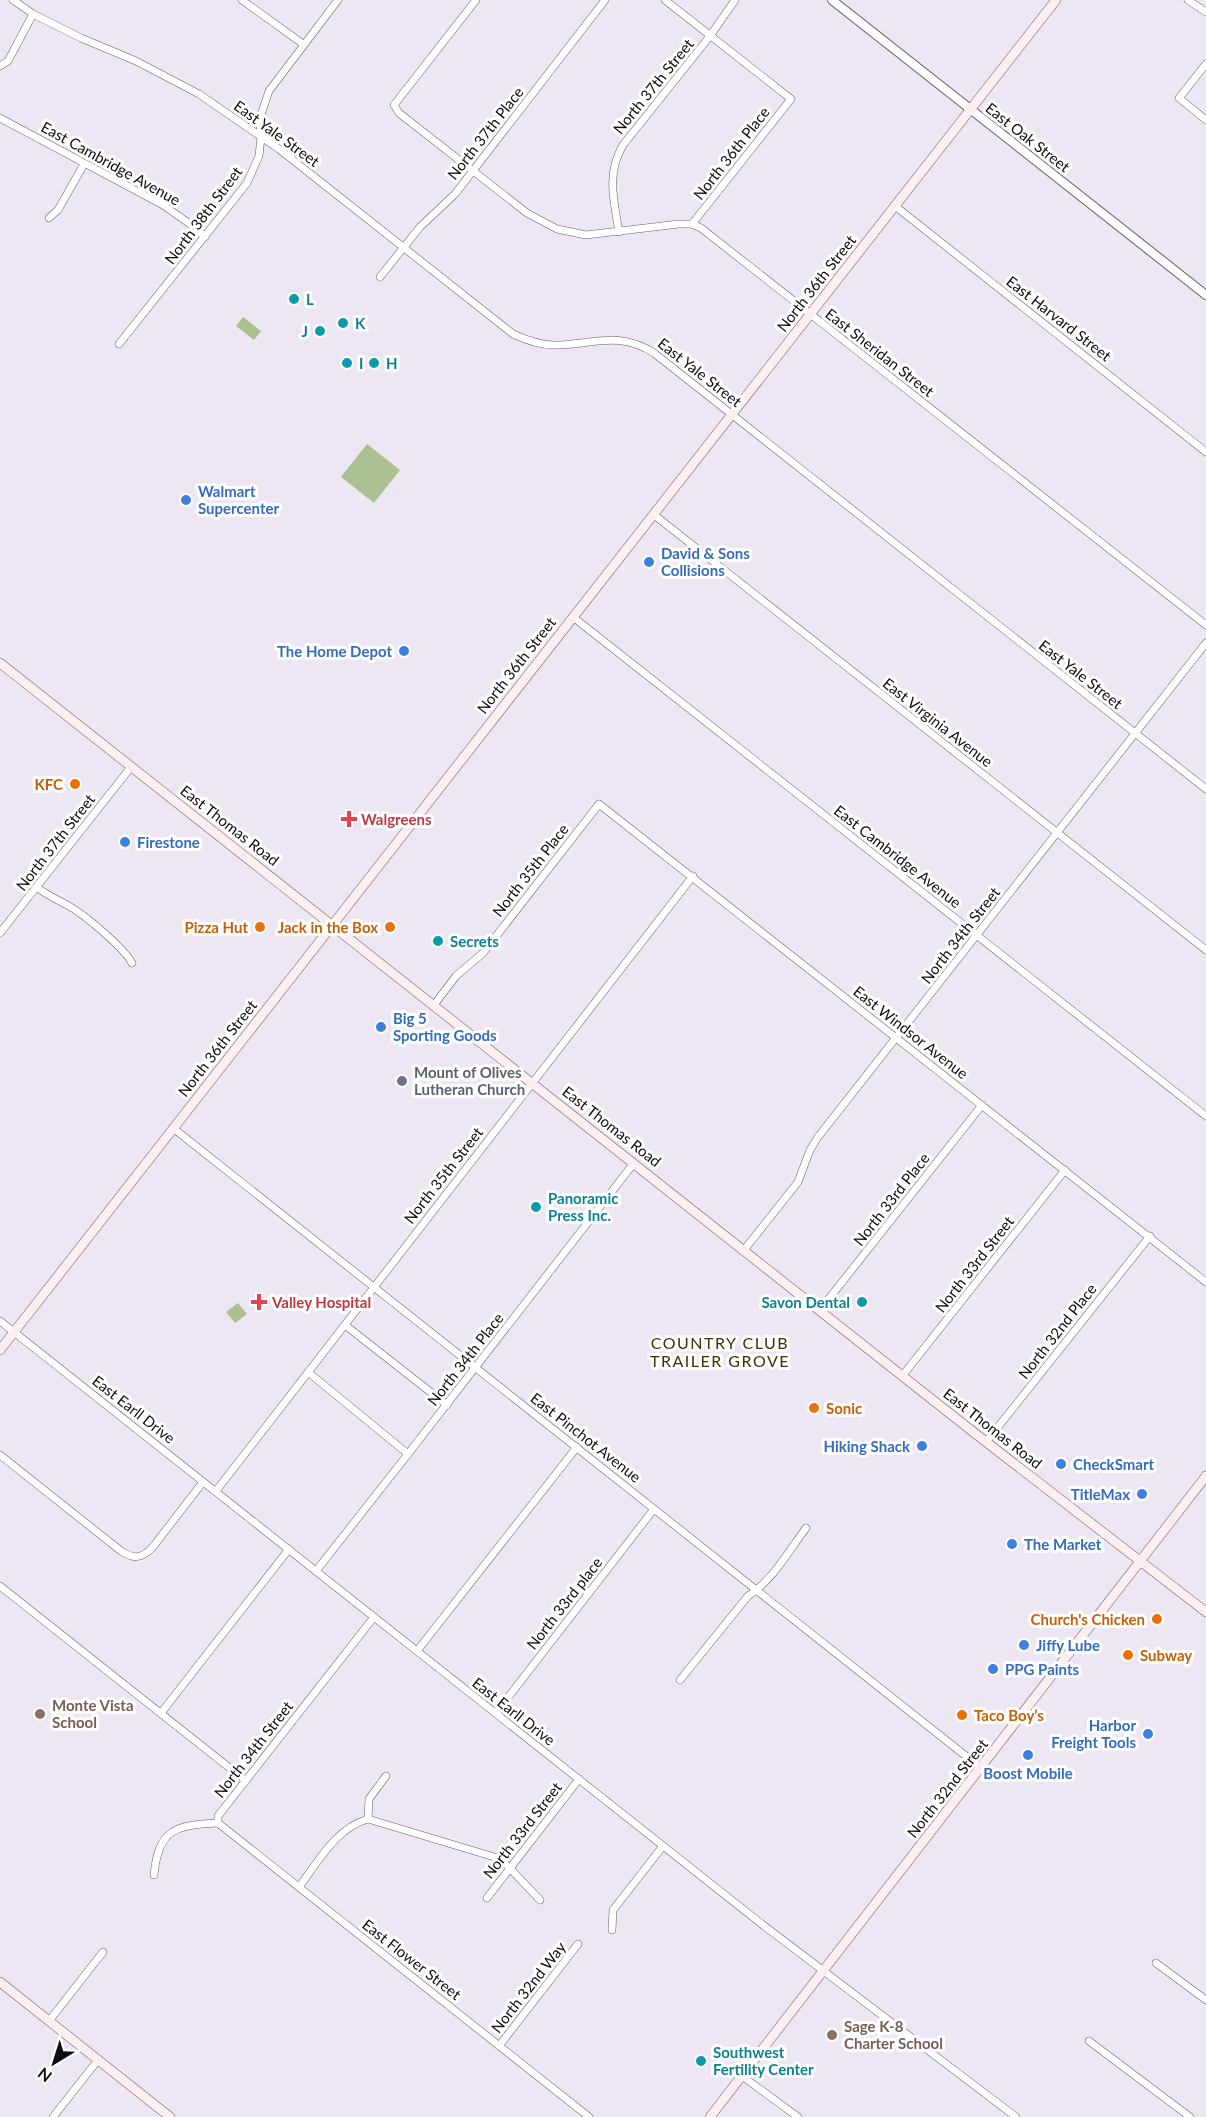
<svg xmlns="http://www.w3.org/2000/svg" width="1206" height="2117" font-family="Lato,sans-serif">
<rect width="100%" height="100%" fill="#ece7f3"/>
<!-- green -->
<g fill="#acc092">
<path d="M243,317L261,331L254,340L236,326Z"/>
<path d="M367,444L400,470L374,503L341,477Z"/>
<path d="M238,1303L247,1314L235,1323L226,1312Z"/>
</g>
<g fill="none" stroke-linecap="round" stroke-linejoin="round">
<defs>
<g id="minor">
<path d="M13,0L33,14L81,38L136,61L199,94L279,149L513,334C526,340 539,345 554,345C592,345 618,330 654,353L1206,789"/>
<path d="M242,0L303,44"/>
<path d="M476,0L394,105L399,113L527,213L557,229L586,235L679,224H692L701,228L1206,625"/>
<path d="M665,0L791,99L692,224"/>
<path d="M1188,0L1206,12"/>
<path d="M1206,64L1179,98L1206,120"/>
<path d="M0,66L8,61L33,14"/>
<path d="M0,118L163,205L190,224L205,237"/>
<path d="M895,206L1206,452"/>
<path d="M49,218L58,210L84,164"/>
<path d="M619,232C614,201 606,174 623,145L710,36L735,0"/>
<path d="M380,277L420,227L455,194L605,0"/>
<path d="M119,344L247,183L259,156L261,137L260,118L269,91L338,0"/>
<path d="M653,514L1206,950"/>
<path d="M573,617L1206,1116"/>
<path d="M36,887C47,895 58,900 69,906C85,915 124,948 132,963"/>
<path d="M0,933L131,767"/>
<path d="M434,1005L456,976L483,953L599,804L1206,1282"/>
<path d="M173,1128L981,1768"/>
<path d="M744,1250L798,1182L810,1150L818,1137L1206,643"/>
<path d="M820,1310L982,1105"/>
<path d="M0,1321L763,1925L1016,2117"/>
<path d="M345,1325L447,1405"/>
<path d="M308,1372L408,1454"/>
<path d="M903,1375L1065,1170"/>
<path d="M986,1442L1150,1236"/>
<path d="M0,1455L121,1551C133,1559 141,1559 152,1548L203,1482"/>
<path d="M216,1491L693,876"/>
<path d="M316,1571L408,1454L634,1163"/>
<path d="M0,1586L246,1781"/>
<path d="M417,1651L577,1447"/>
<path d="M680,1680L748,1596C772,1581 789,1551 806,1528"/>
<path d="M161,1713L289,1549"/>
<path d="M496,1713L654,1509"/>
<path d="M368,1819L369,1799L386,1776"/>
<path d="M218,1823L589,2117"/>
<path d="M218,1823V1816L374,1617"/>
<path d="M154,1875C158,1829 176,1825 218,1823"/>
<path d="M299,1887C318,1862 336,1828 368,1819L501,1859L540,1900"/>
<path d="M487,1898L579,1779"/>
<path d="M612,1930L613,1910L663,1846"/>
<path d="M1156,1963L1206,2000"/>
<path d="M49,2021L103,1952"/>
<path d="M1089,2041L1190,2117"/>
<path d="M499,2046L578,1944"/>
<path d="M742,2076L798,2117"/>
<path d="M53,2117L98,2060"/>
</g>
<path id="tertiary" d="M832,0L1206,295"/>
<g id="secondary">
<path d="M0,663L972,1431L1206,1612"/>
<path d="M0,1350L1056,0"/>
<path d="M0,1982L170,2117"/>
<path d="M710,2117L1206,1476"/>
</g>
</defs>
<!-- minor casing -->
<use href="#minor" stroke="#65606b" stroke-width="8"/>
<!-- tertiary casing -->
<use href="#tertiary" stroke="#65606b" stroke-width="10"/>
<!-- secondary casing -->
<use href="#secondary" stroke="#65606b" stroke-width="10"/>
<!-- minor -->
<use href="#minor" stroke="#fff" stroke-width="7"/>
<!-- tertiary -->
<use href="#tertiary" stroke="#fff" stroke-width="8"/>
<!-- secondary -->
<use href="#secondary" stroke="#fdeef0" stroke-width="9"/>
</g>
<!-- markers -->
<g fill="#0f9aa8" stroke="#fff" stroke-width="2">
<circle cx="294" cy="299" r="6"/>
<circle cx="343" cy="323" r="6"/>
<circle cx="320" cy="331" r="6"/>
<circle cx="347" cy="363" r="6"/>
<circle cx="374" cy="363" r="6"/>
<circle cx="438" cy="941" r="6"/>
<circle cx="536" cy="1207" r="6"/>
<circle cx="862" cy="1302" r="6"/>
<circle cx="701" cy="2061" r="6"/>
</g>
<g fill="#3f7fe0" stroke="#fff" stroke-width="2">
<circle cx="186" cy="500" r="6"/>
<circle cx="649" cy="562" r="6"/>
<circle cx="404" cy="651" r="6"/>
<circle cx="125" cy="842" r="6"/>
<circle cx="381" cy="1027" r="6"/>
<circle cx="922" cy="1446" r="6"/>
<circle cx="1061" cy="1464" r="6"/>
<circle cx="1142" cy="1494" r="6"/>
<circle cx="1012" cy="1544" r="6"/>
<circle cx="1024" cy="1645" r="6"/>
<circle cx="993" cy="1669" r="6"/>
<circle cx="1148" cy="1734" r="6"/>
<circle cx="1028" cy="1755" r="6"/>
</g>
<g fill="#e8710a" stroke="#fff" stroke-width="2">
<circle cx="75" cy="784" r="6"/>
<circle cx="260" cy="927" r="6"/>
<circle cx="390" cy="927" r="6"/>
<circle cx="814" cy="1408" r="6"/>
<circle cx="1157" cy="1619" r="6"/>
<circle cx="1128" cy="1655" r="6"/>
<circle cx="962" cy="1715" r="6"/>
</g>
<g fill="#e0444e" stroke="#fff" stroke-width="2">
<path d="M346 810h6v6h6v6h-6v6h-6v-6h-6v-6h6z"/>
<path d="M256 1293h6v6h6v6h-6v6h-6v-6h-6v-6h6z"/>
</g>
<circle fill="#6b7280" stroke="#fff" stroke-width="2" cx="402" cy="1081" r="6"/>
<g fill="#8d6e63" stroke="#fff" stroke-width="2">
<circle cx="40" cy="1714" r="6"/>
<circle cx="832" cy="2035" r="6"/>
</g>
<g text-anchor="middle" dominant-baseline="central" stroke-width="6" stroke-linejoin="round" paint-order="stroke">
<!-- street labels -->
<g font-size="15" fill="#0d0c10" stroke="#fff">
<text transform="translate(653 86) rotate(-51)">North 37th Street</text>
<text transform="translate(277 133) rotate(36)">East Yale Street</text>
<text transform="translate(485 133) rotate(-52)">North 37th Place</text>
<text transform="translate(1028 137) rotate(38)">East Oak Street</text>
<text transform="translate(731 153) rotate(-52)">North 36th Place</text>
<text transform="translate(111 163) rotate(29)">East Cambridge Avenue</text>
<text transform="translate(203 215) rotate(-53)">North 38th Street</text>
<text transform="translate(816 283) rotate(-52)">North 36th Street</text>
<text transform="translate(1059 318) rotate(38)">East Harvard Street</text>
<text transform="translate(880 352) rotate(38)">East Sheridan Street</text>
<text transform="translate(700 372) rotate(38)">East Yale Street</text>
<text transform="translate(516 665) rotate(-52)">North 36th Street</text>
<text transform="translate(1081 674) rotate(38)">East Yale Street</text>
<text transform="translate(938 722) rotate(38)">East Virginia Avenue</text>
<text transform="translate(230 825) rotate(38)">East Thomas Road</text>
<text transform="translate(55 842) rotate(-52)">North 37th Street</text>
<text transform="translate(898 856) rotate(38)">East Cambridge Avenue</text>
<text transform="translate(530 870) rotate(-52)">North 35th Place</text>
<text transform="translate(960 935) rotate(-52)">North 34th Street</text>
<text transform="translate(911 1032) rotate(38)">East Windsor Avenue</text>
<text transform="translate(217 1048) rotate(-52)">North 36th Street</text>
<text transform="translate(612 1126) rotate(38)">East Thomas Road</text>
<text transform="translate(443 1175) rotate(-52)">North 35th Street</text>
<text transform="translate(891 1199) rotate(-52)">North 33rd Place</text>
<text transform="translate(974 1264) rotate(-52)">North 33rd Street</text>
<text transform="translate(1057 1331) rotate(-52)">North 32nd Place</text>
<text transform="translate(465 1359) rotate(-52)">North 34th Place</text>
<text transform="translate(134 1409) rotate(38)">East Earll Drive</text>
<text transform="translate(993 1428) rotate(38)">East Thomas Road</text>
<text transform="translate(586 1437) rotate(38)">East Pinchot Avenue</text>
<text transform="translate(564 1603) rotate(-52)">North 33rd place</text>
<text transform="translate(514 1711) rotate(38)">East Earll Drive</text>
<text transform="translate(253 1749) rotate(-52)">North 34th Street</text>
<text transform="translate(947 1788) rotate(-52)">North 32nd Street</text>
<text transform="translate(522 1830) rotate(-52)">North 33rd Street</text>
<text transform="translate(412 1959) rotate(38)">East Flower Street</text>
<text transform="translate(528 1987) rotate(-52)">North 32nd Way</text>
</g>
<!-- culture labels -->
<g font-size="15" font-weight="bold" fill="#0d838f" stroke="#fff" text-anchor="start">
<text x="306" y="299">L</text>
<text x="355" y="323">K</text>
<text x="308" y="331" text-anchor="end">J</text>
<text x="359" y="363">I</text>
<text x="386" y="363">H</text>
<text x="450" y="941">Secrets</text>
<text x="548" y="1198">Panoramic<tspan x="548" dy="17">Press Inc.</tspan></text>
<text x="850" y="1302" text-anchor="end">Savon Dental</text>
<text x="713" y="2052">Southwest<tspan x="713" dy="17">Fertility Center</tspan></text>
</g>
<!-- shop labels -->
<g font-size="15" font-weight="bold" fill="#366cbe" stroke="#fff" text-anchor="start">
<text x="198" y="491">Walmart<tspan x="198" dy="17">Supercenter</tspan></text>
<text x="661" y="553">David &amp; Sons<tspan x="661" dy="17">Collisions</tspan></text>
<text x="392" y="651" text-anchor="end">The Home Depot</text>
<text x="137" y="842">Firestone</text>
<text x="393" y="1018">Big 5<tspan x="393" dy="17">Sporting Goods</tspan></text>
<text x="910" y="1446" text-anchor="end">Hiking Shack</text>
<text x="1073" y="1464">CheckSmart</text>
<text x="1130" y="1494" text-anchor="end">TitleMax</text>
<text x="1024" y="1544">The Market</text>
<text x="1036" y="1645">Jiffy Lube</text>
<text x="1005" y="1669">PPG Paints</text>
<text x="1136" y="1725" text-anchor="end">Harbor<tspan x="1136" dy="17">Freight Tools</tspan></text>
<text x="1028" y="1773" text-anchor="middle">Boost Mobile</text>
</g>
<!-- food labels -->
<g font-size="15" font-weight="bold" fill="#c56008" stroke="#fff" text-anchor="end">
<text x="63" y="784">KFC</text>
<text x="248" y="927">Pizza Hut</text>
<text x="378" y="927">Jack in the Box</text>
<text x="826" y="1408" text-anchor="start">Sonic</text>
<text x="1145" y="1619">Church's Chicken</text>
<text x="1140" y="1655" text-anchor="start">Subway</text>
<text x="974" y="1715" text-anchor="start">Taco Boy’s</text>
</g>
<!-- health labels -->
<g font-size="15" font-weight="bold" fill="#be3a42" stroke="#fff" text-anchor="start">
<text x="361" y="819">Walgreens</text>
<text x="272" y="1302">Valley Hospital</text>
</g>
<!-- worship labels -->
<g font-size="15" font-weight="bold" fill="#5b616d" stroke="#fff" text-anchor="start">
<text x="414" y="1072">Mount of Olives<tspan x="414" dy="17">Lutheran Church</tspan></text>
</g>
<!-- education labels -->
<g font-size="15" font-weight="bold" fill="#785e54" stroke="#fff" text-anchor="start">
<text x="52" y="1705">Monte Vista<tspan x="52" dy="17">School</tspan></text>
<text x="844" y="2026">Sage K-8<tspan x="844" dy="17">Charter School</tspan></text>
</g>
<!-- neighbourhood labels -->
<g font-size="16" letter-spacing="1.5" fill="#3a3206" stroke="#fff">
<text x="720" y="1342">COUNTRY CLUB<tspan x="720" dy="18">TRAILER GROVE</tspan></text>
</g>
</g>
<!-- north arrow -->
<g transform="translate(54 2063) rotate(218)" stroke="#ffffff" stroke-width="4.5" paint-order="stroke">
<path d="M0-4.5L10 22L0 15L-10 22Z" fill="#0d0c10"/>
<text y="-9" font-size="16" font-weight="bold" text-anchor="middle" fill="#0d0c10">N</text>
</g>
</svg>
